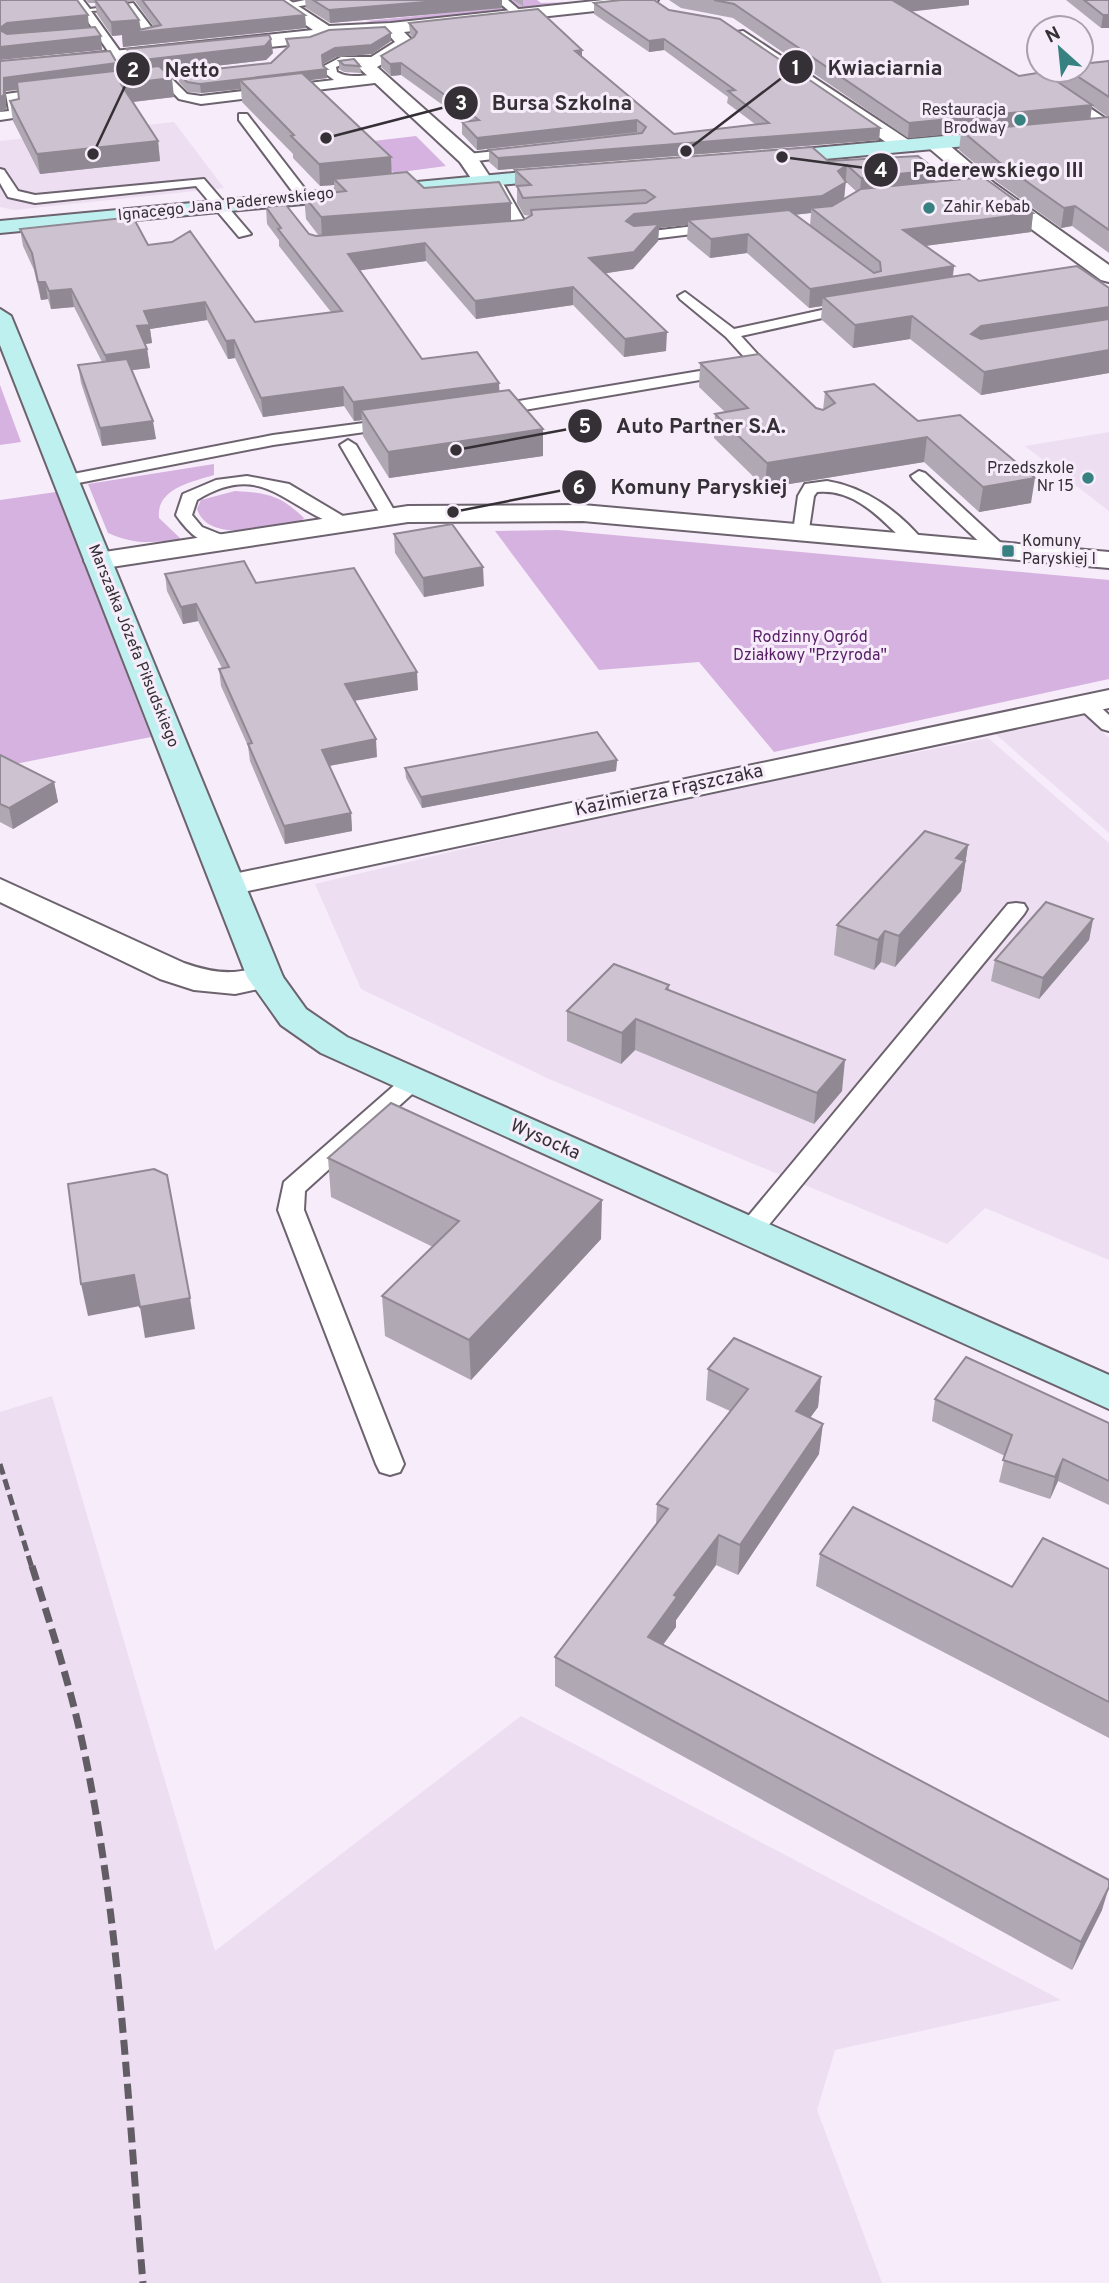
<svg xmlns="http://www.w3.org/2000/svg" width="1109" height="2283" font-family="Overpass,sans-serif">
<rect width="100%" height="100%" fill="#f7ecfa"/>
<!-- built -->
<g fill="#eddef2">
<path d="M174,122L224,188L14,210L0,207V141Z"/>
<path d="M1109,432V511L1025,446Z"/>
<path d="M1082,712L1109,738V833L992,731Z"/>
<path d="M988,738L1109,843V1260L985,1208L947,1244L549,1079L361,989L315,884L638,808Z"/>
<path d="M52,1396L215,1951L521,1716L1061,2000L835,2050L817,2110L882,2283H0V1412Z"/>
</g>
<!-- green -->
<g fill="#d5b2df">
<path d="M473,0H537L541,3L638,0L393,26L366,21L484,9Z"/>
<path d="M416,136L446,166L394,173L365,142Z"/>
<path d="M0,385L21,442L0,445Z"/>
<path d="M214,464V475C192,482 156,488 159,518L181,539C154,543 134,545 108,533L88,484Z"/>
<path d="M235,491C267,493 280,495 304,518L299,524C272,527 208,544 197,509L201,500Z"/>
<path d="M56,492L151,737L0,767V500Z"/>
<path d="M558,530L1109,580V679L774,752L699,662L599,670L495,531Z"/>
</g>
<g fill="none" stroke-linecap="round" stroke-linejoin="round">
<defs>
<g id="lane">
<path d="M73,0H83L90,9L133,3L158,36V40L129,43V39L147,36L126,9L91,11L124,57L136,82L134,84L109,86V82L123,79L112,57Z"/>
<path d="M305,0H342L286,8L281,5Z"/>
<path d="M496,0H508L524,14L515,16Z"/>
<path d="M341,57H376L382,60C369,68 350,60 336,67L337,72C354,82 375,69 389,79L383,82L201,104L179,99L159,78L169,76L187,94L201,96L334,80L326,74L324,66Z"/>
<path d="M1109,64V70L1050,77L1049,80L1109,121V130L1037,81L1042,72L1046,71L1081,70V67Z"/>
<path d="M49,88L55,92L53,94L17,99L20,117L0,120V112L9,111L6,94Z"/>
<path d="M239,114H247L308,193V199H298L239,120Z"/>
<path d="M523,148L529,152L527,155L468,162L462,158L468,154Z"/>
<path d="M0,169L4,170L18,191L35,195L204,179L251,234L239,237L196,186L35,203L8,197L0,183Z"/>
<path d="M495,176L501,180L530,231L528,234L502,237L495,233L515,228L489,180Z"/>
<path d="M720,223L727,227L725,230L635,241L628,237L635,233Z"/>
<path d="M685,292L734,329L854,303L861,307L854,311L741,336L780,379L772,384L767,382L726,337L680,299L678,296Z"/>
<path d="M730,366L738,371L735,374L489,416L481,411L489,406Z"/>
<path d="M394,419L400,421V427L273,445L68,485L60,480L68,475L273,435Z"/>
<path d="M348,440L356,445L398,517L396,521H384L382,517L340,445Z"/>
<path d="M919,471L925,473L1004,546L1007,550L1004,554H992L913,479L911,476Z"/>
<path d="M247,476L289,484L353,522L345,527C286,512 266,458 197,500L192,515L202,527L227,537L230,541L227,545C205,550 187,531 176,515L183,494L216,480Z"/>
<path d="M827,481C865,487 900,512 924,542L921,546H909C883,521 856,488 817,492L814,496L808,536H796L793,532L798,496L805,484Z"/>
<path d="M1086,698L1093,700L1109,715V731L1102,729L1079,708L1076,704L1079,700Z"/>
<path d="M1016,903L1024,904L1027,909L1024,914L758,1238L749,1241L740,1238L736,1232L740,1226L1008,904Z"/>
<path d="M413,1073L421,1076L425,1081L421,1086L305,1191L304,1210L404,1464L400,1472L390,1475L380,1472L376,1464L278,1210L284,1182L405,1076Z"/>
</g>
<g id="street">
<path d="M270,0H289L329,26L391,23L604,0H658L650,5L404,32L415,43L412,47L377,67L475,154L492,180L482,186L475,184L460,162L357,66L395,42L387,33L329,36L310,43L0,73V63L313,30Z"/>
<path d="M743,31L913,143L916,147L913,151H899L737,40L734,36L737,32Z"/>
<path d="M936,138L943,140L995,184L1109,265V282L1101,280L981,192L929,148L926,144Z"/>
<path d="M583,505L1109,552V568L583,521L408,522L98,569L88,567L84,561L88,555L98,553L408,506Z"/>
<path d="M1109,690V708L229,895L217,892L212,885L217,878L229,875Z"/>
<path d="M0,879L184,963C201,969 216,973 234,972C250,971 261,965 277,969L283,977L277,985L235,994L194,990L160,979L0,902Z"/>
</g>
<g id="secondary">
<path d="M1109,121V133L770,164L760,158L770,152Z"/>
<path d="M566,168L576,174L573,178L0,233V221Z"/>
<path d="M0,309L11,316L283,977L306,1009L347,1037L1109,1375V1409L321,1053L281,1025L247,977L0,345Z"/>
</g>
</defs>
<!-- lane casing -->
<use href="#lane" stroke="#6c636e" stroke-width="4"/>
<!-- street casing -->
<use href="#street" stroke="#6c636e" stroke-width="4"/>
<!-- secondary casing -->
<use href="#secondary" stroke="#6c636e" stroke-width="4"/>
<!-- lane -->
<use href="#lane" fill="#fff" fill-rule="evenodd"/>
<!-- street -->
<use href="#street" fill="#fff" fill-rule="evenodd"/>
<!-- secondary -->
<use href="#secondary" fill="#bff0f0" fill-rule="evenodd"/>
<!-- rail-far1 -->
<path stroke="#625d64" stroke-width="5" stroke-dasharray="11 5" stroke-linecap="butt" d="M0,1464L32,1568"/>
<!-- rail -->
<path stroke="#625d64" stroke-width="7" stroke-dasharray="15 7" stroke-linecap="butt" d="M32,1566C52,1630 73,1694 86,1760C121,1932 128,2109 143,2283"/>
</g>
<!-- wall -->
<g fill="#b0a8b3" fill-rule="evenodd">
<path d="M86,0H283L305,15L306,28L123,47L122,35L112,36L97,14L95,3H89ZM135,1L154,27L141,30L139,20L126,2Z"/>
<path d="M305,0H502V8L330,23L306,8Z"/>
<path d="M513,0H523V6Z"/>
<path d="M669,0H969V5L911,11L1019,76L1061,84L1063,70H1081L1109,61V253L1072,226L1061,228L997,182L959,150L961,133L908,138L733,18L681,8ZM1092,106L1108,117L1090,119Z"/>
<path d="M1066,0H1109L1101,28Z"/>
<path d="M594,3L669,10L880,128L879,140L498,170L489,162V150L638,133L477,150L462,134V122L465,121L401,75L391,76L381,67V56L413,38L410,34L409,23L582,50V57L674,134L755,124L727,103L728,97L664,50L649,52L594,14Z"/>
<path d="M391,33V41L372,54L336,57L323,64L327,78L310,80L392,173L424,188L511,203V221L523,220L531,216L524,215L517,203V188L515,186V170L828,161L936,170L935,182L1033,213L1031,232L925,246L954,266L953,277L979,281L1109,288V373L981,395L910,339L853,348L821,319L822,306L809,308L747,253L710,258L687,239L688,225L659,228L658,241L633,269L605,273L666,351L624,357L573,305L476,319L426,261L359,270L422,359L499,391L543,429V456L389,478L363,436L362,420L354,421L344,406L263,417L235,358L228,359L207,320L150,329L152,343L145,344L147,349L150,368L131,370L156,439L102,446L81,383L78,365L102,362L74,307L51,309L48,299L41,300L34,270L23,246L20,229L148,245L255,322L331,312L279,246V240L267,224L266,207L309,234L319,236L306,219L304,196L335,193L334,185L320,186L293,158V154L242,102L241,89L201,93L188,92L179,82L178,73L271,63L287,48L286,39ZM845,181L857,192L844,199L846,182ZM811,213L810,226L795,215L802,214Z"/>
<path d="M127,49L273,53L266,60L165,72L174,97L133,102L158,141L160,161L40,174L13,121L10,101L19,99L18,90L6,91V109L0,112V61L117,63L118,71L132,69L129,63Z"/>
<path d="M339,61L360,66L361,73L344,72L339,69Z"/>
<path d="M700,363L823,410L825,392L918,421L1031,503L979,512L924,462L765,488L714,438L715,414L725,412L699,387Z"/>
<path d="M394,534L484,586L424,597L395,553Z"/>
<path d="M165,574L256,583L418,690L354,701L377,757L329,766L351,813L352,831L285,844L250,761L248,746L221,686L219,669L222,668L198,621L183,624L167,591Z"/>
<path d="M0,755L54,782L58,802L13,829L0,822Z"/>
<path d="M617,760L616,771L422,808L406,778L405,768Z"/>
<path d="M968,845L961,891L895,967L881,962L874,970L834,955L837,925Z"/>
<path d="M1093,919L1089,940L1039,999L991,981L995,960Z"/>
<path d="M669,985V990L842,1091L814,1124L635,1050L621,1064L567,1041V1011Z"/>
<path d="M328,1158L601,1239L471,1380L385,1336L382,1296L433,1247L331,1197Z"/>
<path d="M708,1369L821,1377L818,1407L810,1418L819,1454L738,1575L716,1565L676,1620V1627L663,1645L1102,1910L1072,1970L555,1686V1657L656,1525L657,1504L730,1411L706,1400Z"/>
<path d="M935,1399L1109,1423V1505L1058,1481L1050,1499L999,1482L1005,1456L932,1421Z"/>
<path d="M820,1554L1012,1587L1109,1569V1738L816,1586Z"/>
</g>
<!-- shaded-wall -->
<g fill="#908892">
<path d="M449,0H502V8L330,23L329,10Z"/>
<path d="M891,0H969V5L890,14Z"/>
<path d="M88,15L89,28L0,39V28L7,23Z"/>
<path d="M305,15L306,28L123,47L122,35L112,36L111,22L139,20L141,32Z"/>
<path d="M1103,15H1109V28H1101Z"/>
<path d="M391,33V41L372,54L336,57L323,64L322,55L335,48Z"/>
<path d="M101,36L102,50L0,60V47Z"/>
<path d="M271,39L273,53L266,60L135,75L134,61Z"/>
<path d="M664,39V50L649,52V41Z"/>
<path d="M582,50V61L575,51Z"/>
<path d="M117,63L119,77L6,91V109L0,112V97L4,78Z"/>
<path d="M401,63V75L391,76L390,64Z"/>
<path d="M327,69V78L248,88L240,80L241,89L201,93L200,84Z"/>
<path d="M172,78L174,97L123,103L121,84Z"/>
<path d="M1092,105L1090,120L962,131L961,133L908,138L909,123Z"/>
<path d="M637,120V132L477,150V138Z"/>
<path d="M880,128L879,140L498,170V158Z"/>
<path d="M158,141L160,161L40,174L37,154Z"/>
<path d="M391,157L392,179H334V185L320,186L319,164Z"/>
<path d="M847,165L844,199L820,212L811,208V213L694,225L688,220V225L659,228L658,241L633,269L589,276V258L634,231L626,221L634,214L838,171Z"/>
<path d="M936,170L934,186L860,194L861,178Z"/>
<path d="M511,203V226L322,240L321,217Z"/>
<path d="M1075,206L1072,226L1061,228L1064,208Z"/>
<path d="M1033,213L1031,232L901,249L903,230Z"/>
<path d="M748,234L747,253L710,258L711,239Z"/>
<path d="M425,243L426,261L349,272L348,254Z"/>
<path d="M954,266L951,286L823,297L822,306L809,308L810,289Z"/>
<path d="M38,282H45L48,299L41,300Z"/>
<path d="M573,287V305L476,319L475,301Z"/>
<path d="M71,289L74,307L51,309L49,291Z"/>
<path d="M205,302L207,320L150,329L152,343L139,345L137,326L144,311Z"/>
<path d="M1109,307V329L978,349L971,334L981,326Z"/>
<path d="M912,316L910,339L853,348L855,325Z"/>
<path d="M667,332L666,351L624,357L625,339Z"/>
<path d="M234,340L235,358L228,359L226,341Z"/>
<path d="M147,349L150,368L108,373L105,355Z"/>
<path d="M1109,350V373L981,395L984,372Z"/>
<path d="M499,383L500,402L361,410L362,420L354,421L353,402Z"/>
<path d="M343,387L344,406L263,417L261,398Z"/>
<path d="M153,421L156,439L102,446L100,428Z"/>
<path d="M543,429V456L389,478L388,452Z"/>
<path d="M927,437L924,462L765,488L767,463Z"/>
<path d="M1035,478L1031,503L979,512L983,487Z"/>
<path d="M483,567L484,586L424,597L423,578Z"/>
<path d="M196,604L198,621L183,624L181,607Z"/>
<path d="M417,672L418,690L346,702L345,684Z"/>
<path d="M376,739L377,757L323,767L322,750Z"/>
<path d="M617,760L616,771L422,808L421,797Z"/>
<path d="M54,782L58,802L13,829L9,808Z"/>
<path d="M351,813L352,831L285,844L284,826Z"/>
<path d="M968,845L961,891L895,967L899,936L956,858Z"/>
<path d="M1093,919L1089,940L1039,999L1043,978Z"/>
<path d="M885,931L881,962L874,970L878,940Z"/>
<path d="M636,1019L635,1050L621,1064L622,1033Z"/>
<path d="M845,1060L842,1091L814,1124L817,1093Z"/>
<path d="M602,1200L601,1239L471,1380L469,1340Z"/>
<path d="M134,1275L140,1306L88,1316L81,1284Z"/>
<path d="M190,1298L195,1329L145,1338L140,1307Z"/>
<path d="M821,1377L818,1407L793,1441L796,1411Z"/>
<path d="M823,1424L819,1454L738,1575L740,1545Z"/>
<path d="M1063,1459L1058,1481L1050,1499L1055,1477Z"/>
<path d="M719,1535L716,1565L676,1620V1627L646,1667L648,1637L674,1595Z"/>
<path d="M1109,1887L1102,1910L1072,1970L1081,1942Z"/>
</g>
<!-- building -->
<g fill="#cdc3d0" stroke="#908892" stroke-width="2">
<path d="M0,0H77L88,15L7,23L0,28Z"/>
<path d="M95,0H125L139,20L111,22Z"/>
<path d="M142,0H283L305,15L121,34L161,25Z"/>
<path d="M313,0H449L329,10Z"/>
<path d="M621,0H654L669,10L720,19L880,128L498,158L489,150L642,133L646,127L637,120L477,138L462,122L479,120L401,63L390,64L381,56L414,37L417,32L409,23L538,9L582,50L575,51L674,134L769,123L728,91L735,90L664,39L649,41L594,3Z"/>
<path d="M714,0H892L1019,76L1043,72L1092,105L909,123L734,4Z"/>
<path d="M1084,0H1109V15H1103Z"/>
<path d="M95,27L101,36L0,47V30L7,34Z"/>
<path d="M385,27L391,33L371,45L335,48L322,55L323,66L327,69L200,84L187,82L178,73L271,63L289,46L286,39L310,37L329,30Z"/>
<path d="M269,35L271,39L265,46L134,61L127,49Z"/>
<path d="M110,51L117,63L4,78V95L0,97V61Z"/>
<path d="M354,59L360,66L344,65L339,61Z"/>
<path d="M1109,61V97L1068,70H1081V64Z"/>
<path d="M159,66L172,78L121,84L158,141L37,154L10,101L19,99L17,82Z"/>
<path d="M302,73L391,157L319,164L291,136L294,135L240,80Z"/>
<path d="M1109,117V230L1075,206L1064,208L999,162L962,131Z"/>
<path d="M812,147L828,161L918,156L936,170L861,178L847,165L838,171L846,182L822,196L634,214L626,221L634,226L659,224L634,252L589,258L667,332L625,339L573,287L475,301L425,243L348,254L422,359L477,352L499,383L353,402L343,387L261,398L234,340L226,341L205,302L144,311L150,325L137,326L147,349L105,355L71,289L49,291L45,282H38L32,253L20,229L133,217L148,245L172,242L190,231L255,322L342,311L278,229L281,228L266,207L286,205L309,234L316,236L523,220L532,215L531,210L646,203L655,197L645,190L523,198L517,186L531,185L515,170Z"/>
<path d="M407,172L424,188L499,182L511,203L321,217L304,196L346,191L334,179Z"/>
<path d="M983,177L1033,213L903,230L954,266L810,289L748,234L711,239L688,220L789,210L874,273L881,271L880,262L811,208L832,206L861,189Z"/>
<path d="M1077,266L1109,288V307L981,326L971,334L981,339L1109,319V350L984,372L912,316L855,325L823,297L969,274L979,281Z"/>
<path d="M759,354L816,408L823,410L835,403L825,392L874,384L918,421L960,415L1035,478L983,487L927,437L767,463L715,414L748,408L700,363Z"/>
<path d="M127,359L153,421L100,428L78,365Z"/>
<path d="M509,390L543,429L388,452L361,410Z"/>
<path d="M452,524L483,567L423,578L394,534Z"/>
<path d="M244,561L256,583L354,568L417,672L345,684L376,739L322,750L351,813L284,826L248,744L252,743L219,669L229,667L196,604L181,607L165,574Z"/>
<path d="M597,732L617,760L421,797L405,768Z"/>
<path d="M0,755L54,782L9,808L0,804Z"/>
<path d="M925,831L968,845L956,858L965,861L899,936L885,931L878,940L837,925Z"/>
<path d="M1046,902L1093,919L1043,978L995,960Z"/>
<path d="M614,964L669,985L666,989L845,1060L817,1093L636,1019L622,1033L567,1011Z"/>
<path d="M391,1103L602,1200L469,1340L382,1296L459,1221L328,1158Z"/>
<path d="M154,1169L167,1175L190,1298L140,1307L134,1275L81,1284L68,1184Z"/>
<path d="M734,1338L821,1377L796,1411L823,1424L740,1545L719,1535L674,1595L677,1597L648,1637L1109,1880V1887L1081,1942L555,1657L668,1509L657,1504L748,1389L708,1369Z"/>
<path d="M966,1357L1109,1423V1481L1063,1459L1055,1477L1003,1460L1012,1435L935,1399Z"/>
<path d="M853,1507L1012,1587L1043,1538L1109,1569V1702L820,1554Z"/>
</g>
<!-- markers -->
<g fill="#388181" stroke="#f7ecfa" stroke-width="2.5">
<circle cx="1020" cy="120" r="7"/>
<circle cx="929" cy="208" r="7"/>
<circle cx="1088" cy="478" r="7"/>
<rect x="1001" y="544" width="14" height="14" rx="3.5"/>
</g>
<g text-anchor="middle" dominant-baseline="central" stroke-width="6" stroke-linejoin="round" paint-order="stroke">
<!-- far-poi labels -->
<g font-size="16" fill="#343035" stroke="#f7ecfa" text-anchor="end">
<text x="1006" y="111">Restauracja<tspan x="1006" dy="18">Brodway</tspan></text>
<text x="943" y="208" text-anchor="start">Zahir Kebab</text>
<text x="1074" y="469">Przedszkole<tspan x="1074" dy="18">Nr 15</tspan></text>
<text x="1022" y="542" text-anchor="start">Komuny<tspan x="1022" dy="18">Paryskiej I</tspan></text>
</g>
<!-- far-street labels -->
<g font-size="16" fill="#343035" stroke="#f7ecfa">
<text transform="translate(226 205) rotate(-6)">Ignacego Jana Paderewskiego</text>
<text transform="translate(133 646) rotate(68)">Marszałka Józefa Piłsudskiego</text>
</g>
<!-- far-park labels -->
<g font-size="16" fill="#571f66" stroke="#f7ecfa">
<text x="810" y="638">Rodzinny Ogród<tspan x="810" dy="18">Działkowy "Przyroda"</tspan></text>
</g>
<!-- street labels -->
<g font-size="19" fill="#343035" stroke="#f7ecfa">
<text transform="translate(669 791) rotate(-12)">Kazimierza Frąszczaka</text>
<text transform="translate(545 1140) rotate(24)">Wysocka</text>
</g>
</g>
<!-- callouts -->
<path fill="none" stroke="#343035" stroke-width="2.5" d="M686 151L796 67M93 154L133 69M326 138L461 103M782 157L881 170M456 450L585 426M453 512L579 487"/>
<g fill="#343035" stroke="#f7ecfa" stroke-width="2.5">
<circle cx="686" cy="151" r="7"/>
<circle cx="93" cy="154" r="7"/>
<circle cx="326" cy="138" r="7"/>
<circle cx="782" cy="157" r="7"/>
<circle cx="456" cy="450" r="7"/>
<circle cx="453" cy="512" r="7"/>
<circle cx="796" cy="67" r="18"/>
<circle cx="133" cy="69" r="18"/>
<circle cx="461" cy="103" r="18"/>
<circle cx="881" cy="170" r="18"/>
<circle cx="585" cy="426" r="18"/>
<circle cx="579" cy="487" r="18"/>
</g>
<g font-size="21" text-anchor="middle" font-weight="bold" fill="#fff">
<text x="796" y="75">1</text>
<text x="133" y="77">2</text>
<text x="461" y="110">3</text>
<text x="881" y="177">4</text>
<text x="585" y="433">5</text>
<text x="579" y="494">6</text>
</g>
<g font-size="21" text-anchor="middle" font-weight="bold" fill="#343035" stroke="#f7ecfa" stroke-width="6" stroke-linejoin="round" paint-order="stroke">
<text x="885" y="75">Kwiaciarnia</text>
<text x="192" y="77">Netto</text>
<text x="562" y="110">Bursa Szkolna</text>
<text x="998" y="177">Paderewskiego III</text>
<text x="701" y="433">Auto Partner S.A.</text>
<text x="699" y="494">Komuny Paryskiej</text>
</g>
<!-- north arrow -->
<g transform="translate(1060 49) rotate(333)"><circle r="33" fill="#f7ecfa" stroke="#a9a1ab" stroke-width="2"/>
<path d="M0-5L12 26L0 18L-12 26Z" fill="#388181"/>
<text y="-10" font-size="19" font-weight="bold" text-anchor="middle" fill="#343035">N</text>
</g>
</svg>
